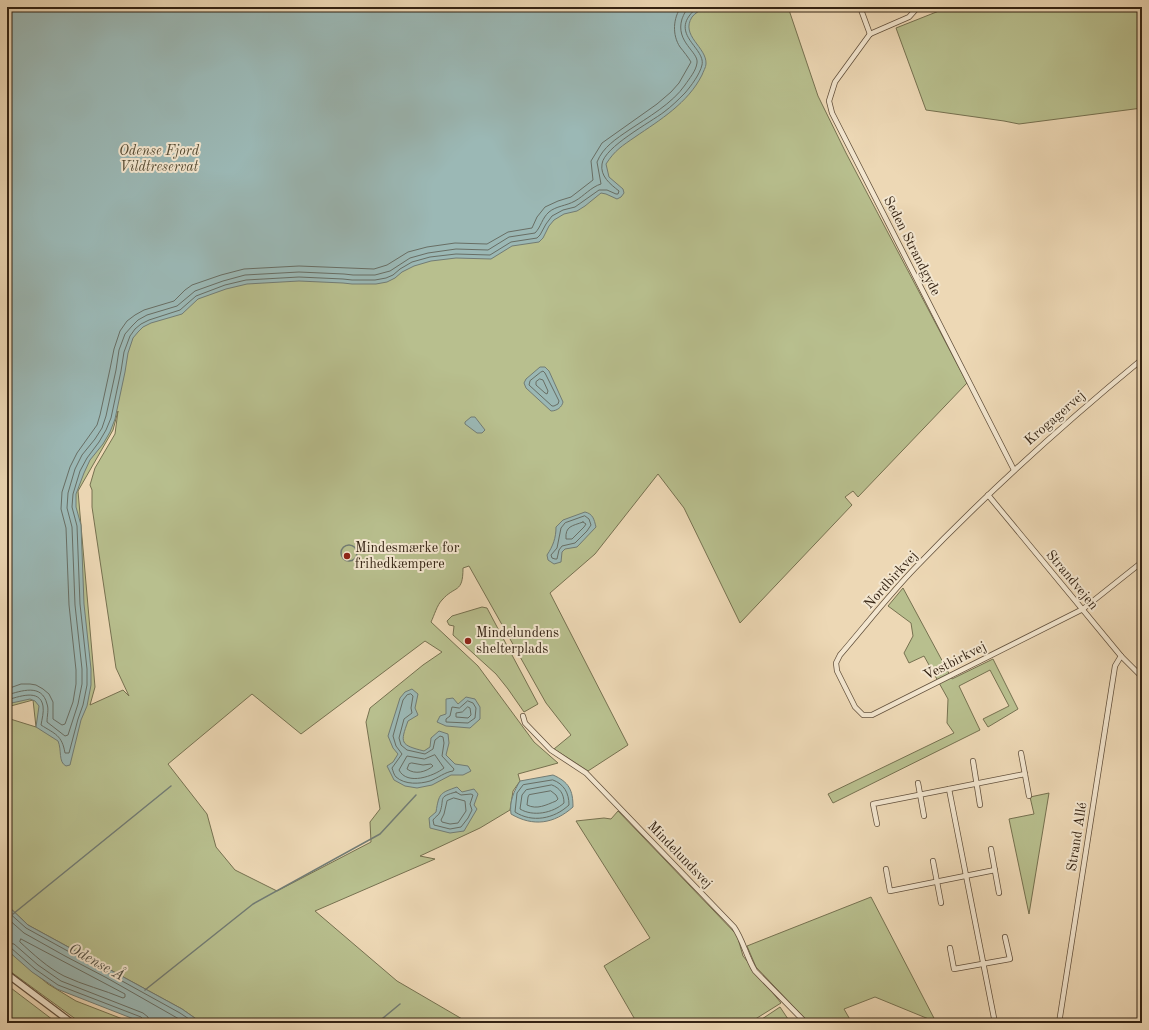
<svg xmlns="http://www.w3.org/2000/svg" width="1149" height="1030" font-family="'Old Standard TT',serif">
<rect width="100%" height="100%" fill="#edd8b5"/>
<filter id="stains"><feTurbulence type="fractalNoise" baseFrequency=".005" numOctaves="4"/><feColorMatrix values="0 0 0 0 .2 0 0 0 0 .09 0 0 0 0 .02 0 0 0 .5 -.17"/></filter>
<radialGradient id="worn" r=".72"><stop offset=".6" stop-color="#630" stop-opacity="0"/><stop offset="1" stop-color="#630" stop-opacity=".3"/></radialGradient>
<!-- green -->
<g fill="#b8bf8e" stroke="#767150" fill-rule="evenodd">
<path d="M7,7H788L818,96L846,153L967,383L858,497L853,491L845,497L852,505L740,623L684,508L658,474L595,554L550,593L628,745L588,771L554,749L571,735L546,703L469,566L463,568C463,594 455,585 442,600C437,605 434,616 431,622L478,666L534,742L558,763L518,774L520,781L513,791L510,810L480,828L420,856L435,859L315,911L397,981L469,1023H202L182,1009L28,925L7,905V718L36,727L33,700L7,707ZM118,411L115,434L95,468L90,485L92,490V507L116,668L129,696L123,690L90,705L95,687L78,491L113,430ZM425,641L442,652L423,665L370,708L366,722L380,809L370,822L371,842L277,891L235,870L216,847L207,814L168,764L252,694L301,734Z"/>
<path d="M949,7H1142V108L1019,124L1004,121L926,110L896,28Z"/>
<path d="M903,588L952,679L993,659L1018,709L988,727L983,719L1009,706L990,670L959,686L980,730L833,803L828,794L954,733L947,723L948,699L924,656L909,663L904,653L913,636L911,623L888,606Z"/>
<path d="M482,607L487,608L538,704L524,712L508,689L496,674L453,635L454,626L449,625L447,621L452,616Z"/>
<path d="M1049,793L1029,914L1009,819L1034,814L1030,797Z"/>
<path d="M618,811L737,935L743,956L781,1003L749,1023H637L604,966L650,938L576,821L604,818L611,819Z"/>
<path d="M871,897L936,1022L875,997L844,1009L852,1023H809L756,967L747,946Z"/>
<path d="M7,950L48,984L76,1001L133,1023H81L7,969Z"/>
<path d="M7,985L57,1023H7Z"/>
<path d="M780,1007L790,1022L756,1023Z"/>
</g>
<!-- water -->
<g fill="#9bb8b5" stroke="#727c74">
<path d="M7,7H704C701,10 695,13 692,17C680,36 707,47 706,64C706,67 703,72 702,75C688,103 660,120 635,137C622,146 615,150 606,164L609,177L623,189L624,193L621,197L617,199L606,194L601,193L585,206L577,211L564,214L554,220L549,226L543,238L539,242L512,246L491,259L456,258L431,261L414,266L402,272L395,278L387,282L376,284H352L343,283L299,281L247,284L226,289L198,299L182,314L151,323L143,327L138,332L133,338L128,353L125,372L115,419L110,432L103,444L90,460L84,473L76,494V507L81,525L84,604L91,669V685L87,706L81,720L70,765L66,766C58,762 62,750 58,741L36,727L39,706L35,701L30,699L7,704Z"/>
<path d="M540,367H545L549,371L563,402C562,407 557,411 551,411L526,388L524,383L526,379Z"/>
<path d="M471,417H475L485,430L482,433H477L465,424V422Z"/>
<path d="M585,512C593,514 594,519 596,527L577,547L565,549L562,552L561,562L554,564L548,560L547,555C553,546 556,538 556,527L563,520Z"/>
<path d="M412,689L418,694L415,708L418,715L408,721C400,743 400,745 424,751L430,747L431,738L439,731L448,734L449,743L446,755L455,764L468,766L471,771L463,775H451L432,785L417,788L405,786L394,780L387,766L393,762L398,754L393,748L388,736L400,698L405,692Z"/>
<path d="M466,697L475,699L480,707V719L470,728L446,726L437,722L440,716L446,714V699L453,698L458,704Z"/>
<path d="M553,775C569,782 573,790 573,807C554,824 533,827 511,814C509,802 514,791 520,781Z"/>
<path d="M457,787L462,792L474,789L478,794L474,805L477,809L464,831L450,833L430,828L429,818L436,812C439,793 440,793 457,787Z"/>
<path d="M7,905L28,925L182,1009L202,1023H144L57,989L32,972L7,950Z"/>
</g>
<g fill="none" stroke-linecap="round" stroke-linejoin="round">
<!-- shore -->
<g stroke="#686e64" stroke-width="1">
<path d="M541,372L543,371L545,373L559,401L558,404L554,406H552L529,385L530,381Z"/>
<path d="M540,379L543,380L548,391L547,394L545,393L536,385V382Z"/>
<path d="M585,516L589,519L591,525L587,531L575,543L562,546L559,550L557,559H555L552,558L551,555L557,548L561,528L565,523Z"/>
<path d="M583,522L586,524L584,527L572,539H566C565,526 572,526 583,522Z"/>
<path d="M7,689L21,684H30L36,685L43,689L49,694L53,702V719L62,725L65,724L73,702L76,684V670L69,605L66,528L61,509L62,492L70,467L77,453L97,425L100,415L110,369L114,349L120,331L127,321L135,315L144,310L174,301L185,290L192,285L221,275L244,269L299,266L374,269L387,265L408,252L427,247L455,243L487,244L508,232L532,228L537,217L545,207L558,201L571,197L593,180L591,161L602,143L657,104L671,92L679,83L691,62C688,57 684,52 680,47C672,35 673,18 681,7"/>
<path d="M411,694L413,696L411,708L412,713L404,719L399,738L401,745L407,750L425,754L433,749L435,740L440,736L443,737L444,743L442,756L454,769L453,771C445,772 438,778 430,781C420,784 405,785 396,777C394,775 393,771 392,768L402,754L396,746L393,736L403,700L407,695Z"/>
<path d="M7,695C21,691 42,683 47,704C49,709 47,716 47,722L65,736L68,735L78,704L82,684V669L75,605L72,527L67,508L68,493L75,469L82,455L95,439L102,428L106,416L116,370L119,350L125,334L132,326L138,320L147,315L177,306L195,291L223,281L245,275L299,272L344,274L353,275H375L390,271L410,258L428,253L456,249L488,250L509,237L535,233C541,227 542,218 549,212C556,206 566,206 575,201C584,196 591,187 601,184L597,162C603,147 616,139 629,130C647,118 673,103 685,85C689,79 696,71 697,63C699,52 675,42 682,19C684,14 685,11 690,7"/>
<path d="M7,700C18,697 40,688 43,706C44,712 42,719 41,725C55,734 62,735 65,753H69L78,719L83,705L87,685V669L80,604L77,526L72,507L73,494L80,471L87,458L99,442L106,430L111,418L121,371L124,352L130,336L135,329L141,324L149,320L180,310L196,296L225,285L246,280L299,277L343,279L352,280H375L386,278L393,275L400,269L412,262L430,257L456,254L490,255L511,242L537,238L540,235L546,224L552,216L563,210L575,207L599,190H607L616,194H618L619,191C610,184 600,176 602,164C604,147 651,122 664,112C672,106 678,100 685,93C691,86 700,74 702,65C706,47 665,33 698,7"/>
<path d="M468,701L473,703L476,708L475,718L468,723L446,722V719L450,716L452,707L459,708Z"/>
<path d="M468,707L470,708L471,715L468,718L456,717V713L462,712Z"/>
<path d="M435,755L444,768C434,776 407,786 399,770L407,756L424,759Z"/>
<path d="M412,763L423,765L431,764L433,766C426,772 415,775 407,769L409,764Z"/>
<path d="M553,780C564,784 569,793 569,805C554,819 532,823 515,812L517,793L523,785Z"/>
<path d="M552,785C560,788 564,794 564,803C553,813 533,817 520,809L522,795L526,790Z"/>
<path d="M551,791L556,795L558,799L556,801C546,805 537,810 527,805L528,797L529,795Z"/>
<path d="M456,792L461,795L471,794L473,795L470,804L472,810L468,818L461,827L450,829L434,825L433,820C435,817 439,815 440,812C445,798 437,797 456,792Z"/>
<path d="M454,798L465,801L466,811L458,823L450,824L442,822L441,820L444,814L447,801Z"/>
<path d="M7,911L26,928L180,1013L195,1023"/>
<path d="M7,918L24,933L65,956L107,978L186,1023"/>
<path d="M21,939L125,994V997L123,998C104,990 83,985 64,976C48,968 33,954 20,942Z"/>
<path d="M7,943L14,944L38,965L61,981L143,1013L148,1017L149,1023"/>
<path d="M7,948H11L35,969L58,985L141,1017L144,1020V1023"/>
</g>
<!-- stream -->
<g stroke="#727c74" stroke-width="1.5">
<circle cx="349" cy="553" r="8"/>
<path d="M13,914L171,786"/>
<path d="M145,990L253,904L380,834L416,795"/>
<path d="M377,1023L400,1004"/>
</g>
<defs>
<g id="minor">
<path d="M860,7L870,34"/>
<path d="M870,34L835,82L829,101L832,113L1014,470"/>
<path d="M870,34L909,17L918,7"/>
<path d="M1140,361C1061,426 986,494 915,568C889,595 865,626 840,655L836,663L837,671L855,707L863,715H872L1083,609L1142,562"/>
<path d="M988,495L1121,656L1142,677"/>
<path d="M523,716L525,723L551,750L586,773L734,927C743,940 746,956 755,971L806,1023"/>
<path d="M1021,753L1029,796"/>
<path d="M973,761L980,805"/>
<path d="M918,783L924,816"/>
<path d="M949,789L995,1023"/>
<path d="M877,824L873,804L1025,774"/>
<path d="M991,849L999,893"/>
<path d="M933,861L941,903"/>
<path d="M886,869L890,891L995,870"/>
<path d="M1142,926L1141,934L1142,946"/>
<path d="M950,948L954,969L1010,959L1005,937"/>
<path d="M1059,1023L1115,666L1121,656"/>
</g>
<path id="tertiary" d="M7,974L72,1023"/>
</defs>
<!-- minor casing -->
<use href="#minor" stroke="#62503c" stroke-width="6"/>
<!-- tertiary casing -->
<use href="#tertiary" stroke="#62503c" stroke-width="8"/>
<!-- minor -->
<use href="#minor" stroke="#f3e6cf" stroke-width="4.5"/>
<!-- tertiary -->
<use href="#tertiary" stroke="#f3e6cf" stroke-width="5.5"/>
</g>
<!-- markers -->
<g fill="#8f2418" stroke="#f3e6cf" stroke-width="1.5">
<circle cx="347" cy="556" r="4"/>
<circle cx="468" cy="641" r="4"/>
</g>
<g text-anchor="middle" dominant-baseline="central" stroke-width="4" stroke-linejoin="round" paint-order="stroke">
<!-- park labels -->
<g font-size="14" font-style="italic" fill="#554a32" stroke="#f3e6cf">
<text x="159" y="151">Odense Fjord<tspan x="159" dy="16">Vildtreservat</tspan></text>
</g>
<!-- street labels -->
<g font-size="14" fill="#342313" stroke="#f3e6cf">
<text transform="translate(912 246) rotate(63)">Seden Strandgyde</text>
<text transform="translate(1055 418) rotate(-41)">Krogagervej</text>
<text transform="translate(891 580) rotate(-48)">Nordbirkvej</text>
<text transform="translate(1072 580) rotate(50)">Strandvejen</text>
<text transform="translate(955 661) rotate(-27)">Vestbirkvej</text>
<text transform="translate(1077 837) rotate(-81)">Strand Allé</text>
<text transform="translate(680 855) rotate(46)">Mindelundsvej</text>
</g>
<!-- poi labels -->
<g font-size="14" fill="#342313" stroke="#f3e6cf" text-anchor="start">
<text x="355" y="548">Mindesmærke for<tspan x="355" dy="16">frihedkæmpere</tspan></text>
<text x="476" y="633">Mindelundens<tspan x="476" dy="16">shelterplads</tspan></text>
</g>
<!-- water labels -->
<g font-size="15" font-style="italic" fill="#535044" stroke="#f3e6cf">
<text transform="translate(96 963) rotate(29)">Odense Å</text>
</g>
</g>
<!-- margin -->
<rect width="1149" height="1030" fill="none" stroke="#edd8b5" stroke-width="24"/>
<rect x="8" y="8" width="1133" height="1014" fill="none" stroke="#342313" stroke-width="2"/>
<rect x="12" y="12" width="1125" height="1006" fill="none" stroke="#342313"/>
<rect width="100%" height="100%" filter="url(#stains)"/>
<rect width="100%" height="100%" fill="url(#worn)"/>
</svg>
